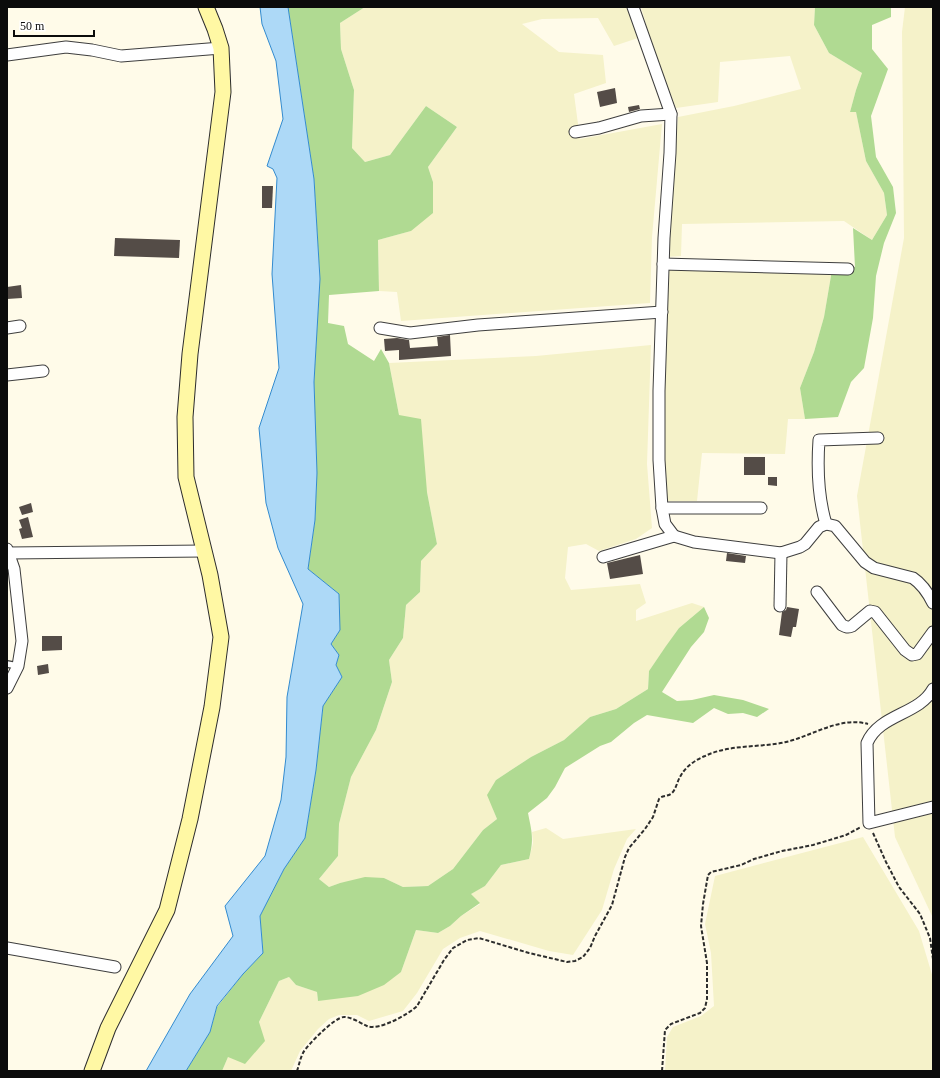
<svg xmlns="http://www.w3.org/2000/svg" width="940" height="1078" font-family="'Times New Roman',serif">
<rect width="100%" height="100%" fill="#fffbe9"/>
<!-- farmland -->
<g fill="#f5f2c9">
<path d="M365,7H627L638,38L614,46L598,18L542,19L522,24L559,52L603,55L606,83L574,94L580,139L662,124L652,237L650,303L401,321L397,292L379,291L378,240L411,231L433,182L428,167L457,127L426,106L390,155L365,162L352,148L354,90L341,49L340,23Z"/>
<path d="M641,7H815L814,25L829,53L862,73L856,90L850,112H856L866,161L884,193L887,215L872,240L844,221L682,224L681,256L666,257L678,117L734,106L801,89L790,56L720,62L718,102L676,108L651,42Z"/>
<path d="M905,7H933V918L895,837L857,496L904,238L902,32Z"/>
<path d="M669,270H832L824,317L814,352L800,388L805,419H788L785,454L702,453L697,501H663V386Z"/>
<path d="M651,345L647,464L652,528L636,539L599,551L586,544L568,547L565,578L571,590L640,584L646,603L636,610V621L692,603L704,607L679,628L649,671L648,689L616,709L590,717L564,740L531,757L496,780L493,809L497,819L483,830L453,869L428,886L403,887L384,878L340,883L329,887L319,879L338,856L339,824L351,777L376,730L392,682L389,660L403,638L406,605L420,592L421,561L437,544L427,492L399,415L389,363L536,356Z"/>
<path d="M546,828L563,839L636,829L627,839L614,869L602,910L573,955L549,951L480,931L460,938L443,949L417,993L403,1011L369,1021L357,1015H339L329,1019L318,1029L300,1051L291,1071H222L228,1057L259,1022L279,981L289,977L296,985L317,992L318,1001L401,972L416,930L438,933L450,926L461,916L480,904L470,894L485,886L501,865L529,859L533,843L532,832Z"/>
<path d="M863,837L919,931L933,978V1071H665L667,1037L673,1027L701,1016L714,1006L711,953L705,924L715,876Z"/>
</g>
<!-- forest -->
<g fill="#b0da92">
<path d="M288,7H365L340,23L341,49L354,90L352,148L365,162L390,155L426,106L457,127L428,167L433,182V213L411,231L378,240L379,291L329,295L328,323L344,326L348,344L374,361L381,349L389,363L399,415L421,419L427,492L437,544L421,561L420,592L406,605L403,638L389,660L392,682L376,730L351,777L339,824L338,856L319,879L329,887L340,883L365,877L384,878L403,887L428,886L453,869L483,830L497,819L487,795L496,780L531,757L564,740L590,717L616,709L648,689L649,671L666,646L679,628L704,607L709,618L704,632L691,647L662,692L677,701L692,700L714,695L743,700L769,709L757,717L743,713L728,714L714,708L693,723L647,715L634,723L611,742L600,746L565,768L555,787L547,798L528,813C532,833 534,839 529,859L501,865L485,886L471,894L480,903L461,916L450,926L438,933L416,930L401,972L384,985L358,996L318,1001L317,992L296,985L289,977L279,981L259,1022L265,1041L245,1064L228,1057L222,1071H186L210,1032L217,1007L243,974L263,953L260,916L284,869L305,838L316,770L323,706L342,677L336,665L339,655L331,644L340,630L339,594L308,569L315,520L317,473L314,382L320,279L314,179Z"/>
<path d="M815,7H891V17L872,25V49L888,69L871,116L876,157L893,187L896,213L884,243L876,276L873,318L864,368L851,382L838,417L805,419L800,388L814,352L824,317L832,270L855,267L853,228L872,240L887,215L884,193L866,161L856,112H850L856,90L862,73L829,53L814,25Z"/>
</g>
<!-- water -->
<path fill="#add9f7" stroke="#338bcf" d="M260,7H288L314,179L320,279L314,382L317,473L315,520L308,569L339,594L340,630L331,644L339,655L336,665L342,677L323,706L316,770L305,838L284,869L260,916L263,953L243,974L217,1006L210,1032L186,1071H146L190,994L233,936L225,906L265,856L281,800L286,757L287,697L303,604L278,548L266,503L259,428L279,368L272,274L277,178L273,169L267,166L283,119L276,61L262,24Z"/>
<!-- building -->
<g fill="#544c47">
<path d="M615,88L617,103L600,107L597,92Z"/>
<path d="M639,105L640,109L629,112L628,107Z"/>
<path d="M262,186H273L272,208H262Z"/>
<path d="M115,238L180,240L179,258L114,256Z"/>
<path d="M21,285L22,298L7,299V287Z"/>
<path d="M450,335L451,356L399,360V350L385,351L384,339L397,338L409,340L410,348L438,346L437,337Z"/>
<rect x="744" y="457" width="21" height="18"/>
<path d="M768,477H777V486L768,485Z"/>
<path d="M31,503L33,512L22,515L19,507Z"/>
<path d="M28,517L33,537L22,539L19,529L22,528L19,520Z"/>
<path d="M727,553L746,556L745,563L726,561Z"/>
<path d="M640,555L643,574L610,579L607,563Z"/>
<path d="M787,607L799,609L796,627H793L791,637L779,635L782,612L786,610Z"/>
<path d="M42,636H62V650L42,651Z"/>
<path d="M48,664L49,673L38,675L37,666Z"/>
</g>
<g fill="none" stroke-linecap="round" stroke-linejoin="round">
<defs>
<path id="lane" d="M7,664L18,666"/>
<g id="street">
<path d="M633,7L671,114L670,153L664,238L659,391V460L662,508L665,524L674,536"/>
<path d="M7,55L66,47L92,50L121,56L221,48"/>
<path d="M575,132L599,128L641,116L671,114"/>
<path d="M663,264L848,269"/>
<path d="M7,328L20,326"/>
<path d="M380,328L410,333L478,325L662,312"/>
<path d="M7,375L43,371"/>
<path d="M662,508H761"/>
<path d="M826,524C818,497 817,469 819,440L878,438"/>
<path d="M7,549L14,569L22,641L18,666L7,688"/>
<path d="M8,553L204,551"/>
<path d="M603,557L674,536L694,542L781,553L800,547L805,544L819,527L826,524L835,526L865,562L874,568L913,578C922,584 928,593 933,603"/>
<path d="M817,592L842,625C846,627 848,628 852,626L870,611L875,612L905,650L912,655L917,654L933,632"/>
<path d="M780,606L781,553"/>
<path d="M933,689C919,715 879,714 867,743L869,823L933,807"/>
<path d="M7,948L115,967"/>
</g>
<path id="secondary" d="M92,1071L108,1028L167,910L190,819L212,707L221,637L210,575L186,477L185,417L190,354L223,92L221,48L215,29L206,7"/>
</defs>
<!-- lane casing -->
<use href="#lane" stroke="#3e3e3e" stroke-width="8"/>
<!-- street casing -->
<use href="#street" stroke="#3e3e3e" stroke-width="13"/>
<!-- secondary casing -->
<use href="#secondary" stroke="#2d2d2d" stroke-width="17"/>
<!-- path -->
<g stroke="#2d2d2d" stroke-width="2" stroke-dasharray="4 2" stroke-linecap="butt">
<path d="M873,833L886,862L899,887L920,914L930,938L933,959"/>
<path d="M297,1071C299,1065 300,1059 303,1053C307,1045 335,1017 344,1017C352,1017 360,1023 367,1026C379,1031 409,1014 417,1006L444,960L453,948L467,940L479,938L529,953L567,962L575,961L583,957L590,948L595,936L612,905L625,857L629,848L645,829L653,817L659,799C662,795 668,797 672,793C676,789 677,782 680,777C685,767 695,760 705,756C730,744 759,748 786,742C812,736 840,716 868,724"/>
<path d="M662,1071L665,1030L671,1024L700,1013L705,1008L707,999V963L701,926L703,904L708,875L711,872L741,865L754,859L782,851L813,845L846,835L861,827"/>
</g>
<!-- lane -->
<use href="#lane" stroke="#fff" stroke-width="5.5"/>
<!-- street -->
<use href="#street" stroke="#fff" stroke-width="11"/>
<!-- secondary -->
<use href="#secondary" stroke="#fff8a4" stroke-width="15"/>
</g>
<!-- border -->
<rect width="940" height="1078" fill="none" stroke="#0b0b0b" stroke-width="16"/>
<!-- scale -->
<path d="M14 30v6h80v-6" fill="none" stroke="#0b0b0b" stroke-width="2"/>
<text x="20" y="30" font-size="12" fill="#0b0b0b" stroke="#ffffff" stroke-width="3" paint-order="stroke">50 m</text>
</svg>
